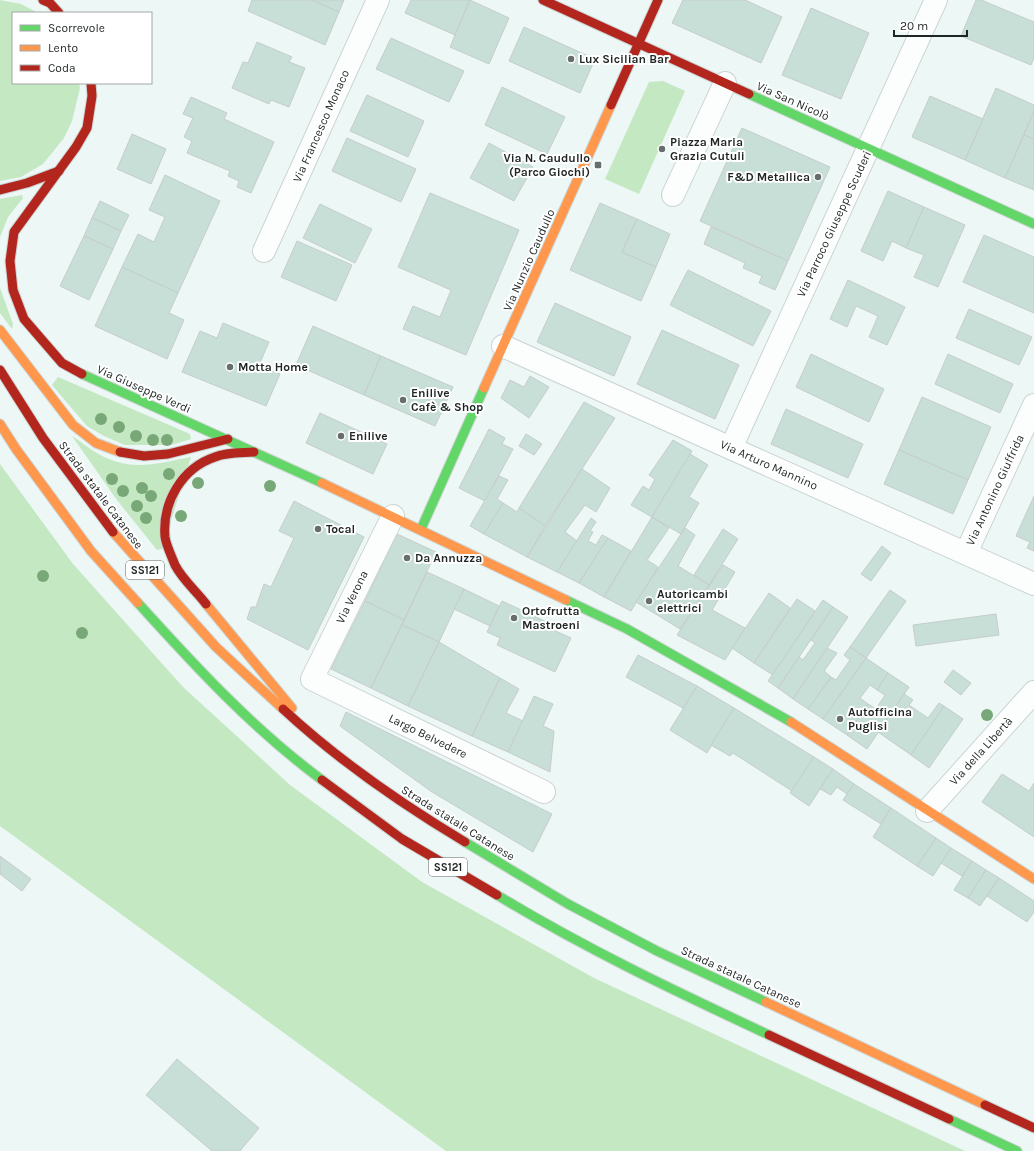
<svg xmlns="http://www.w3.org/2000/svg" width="1034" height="1151" font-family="Karla,sans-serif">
<rect width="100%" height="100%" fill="#ecf7f6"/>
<!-- green -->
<g fill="#c3e8c2">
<path d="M0,0L21,4L38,13H13V83H79L80,88L72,121L64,138L43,164L21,177L0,181Z"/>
<path d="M663,81L685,91L639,194L605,179L649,82Z"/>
<path d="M22,195L23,198L8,217L0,237V199Z"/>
<path d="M0,288L13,324L12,329L0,313Z"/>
<path d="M58,377L190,434L191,439L171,445H125L104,436L87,426L52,385Z"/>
<path d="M72,436C84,444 96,454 109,459C136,471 164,462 191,457L162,549L157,550L117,500Z"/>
<path d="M0,464L73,564L183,687L290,785L422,882L594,978L965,1151H446L0,826Z"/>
</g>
<!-- building -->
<g fill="#c8dfd7" stroke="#c5cdcb">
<path d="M252,0H312L339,12L325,45L248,11Z"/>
<path d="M312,0H344L339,12Z"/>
<path d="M411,0H470L455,35L405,13Z"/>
<path d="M470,0L509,18L489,64L450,47Z"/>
<path d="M683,0H745L782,17L761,63L672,23Z"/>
<path d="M976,0H981L1034,22V58L1031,65L961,36Z"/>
<path d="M811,8L869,33L841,99L782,75Z"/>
<path d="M524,27L595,59L580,93L509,61Z"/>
<path d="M391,38L464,71L449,102L376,69Z"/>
<path d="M257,42L292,57L289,62L305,68L289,107L271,100L269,104L232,88L243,62L248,63Z"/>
<path d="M502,87L565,117L547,154L485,125Z"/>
<path d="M996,88L1034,105V111L1005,178L965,160Z"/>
<path d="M367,95L424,121L408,157L350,131Z"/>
<path d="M930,96L983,119L965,160L912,137Z"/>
<path d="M191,97L227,113L224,119L274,142L251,193L237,187L239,181L228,176L230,171L187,153L192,141L184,137L193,118L183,114Z"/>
<path d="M1034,111V139L1024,135Z"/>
<path d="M742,128L830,167L788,261L700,221Z"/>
<path d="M132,134L166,149L151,184L117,169Z"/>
<path d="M1024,135L1034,139V190L1005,178Z"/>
<path d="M347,138L416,169L401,202L332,171Z"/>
<path d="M489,143L533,167L514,201L470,178Z"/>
<path d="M165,175L220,201L178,293L122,267L138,234L154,242L165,217L149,210Z"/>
<path d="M888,191L924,207L906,248L892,241L883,261L861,251Z"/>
<path d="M430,193L519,230L466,355L403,329L413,306L440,317L451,290L398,267Z"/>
<path d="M100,201L129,215L121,231L92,218Z"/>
<path d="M600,203L637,219L622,252L656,267L641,301L570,270Z"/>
<path d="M320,204L372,229L355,263L303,238Z"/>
<path d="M924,207L965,225L938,287L914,277L924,255L906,248Z"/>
<path d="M92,218L121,231L113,249L84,236Z"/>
<path d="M637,219L670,234L656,267L622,252Z"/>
<path d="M711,227L788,261L775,290L759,283L762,276L743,268L745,263L704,244Z"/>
<path d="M984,235L1034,257V313L963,282Z"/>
<path d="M84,236L113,249L89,300L60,286Z"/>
<path d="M297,241L352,265L336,301L281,277Z"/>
<path d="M122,267L178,293L169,313L184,320L167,359L95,326Z"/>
<path d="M688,270L771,311L753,346L670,305Z"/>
<path d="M848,280L905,307L887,345L869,337L878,316L856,306L847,327L830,319Z"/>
<path d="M555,303L631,337L614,376L537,342Z"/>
<path d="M969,309L1032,337L1019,365L956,338Z"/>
<path d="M223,323L269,342L259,365L280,374L266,406L182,372L200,331L217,338Z"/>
<path d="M313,326L381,356L364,395L296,365Z"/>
<path d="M662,330L739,365L715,419L637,384Z"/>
<path d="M811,354L884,389L869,422L796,387Z"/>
<path d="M948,354L1013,384L1000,413L935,384Z"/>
<path d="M381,356L453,387L435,426L364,395Z"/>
<path d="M530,376L549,387L529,418L501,398L510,380L524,387Z"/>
<path d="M922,397L991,427L968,480L899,450Z"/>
<path d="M584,402L615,418L545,526L519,508Z"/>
<path d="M786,409L863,444L848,478L771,444Z"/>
<path d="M320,413L387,444L373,474L306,443Z"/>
<path d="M489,429L505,438L502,444L513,449L485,501L459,488Z"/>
<path d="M526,434L542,444L534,455L519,446Z"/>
<path d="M673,440L692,451L652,517L631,505L643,486L649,490L655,479L649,475Z"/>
<path d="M899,450L968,480L953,514L884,484Z"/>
<path d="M690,454L708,465L689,497L699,503L681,534L652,517Z"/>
<path d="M582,469L610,488L596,512L585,505L565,532L577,541L557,572L527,557Z"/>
<path d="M499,476L508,480L497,499L503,503L484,534L470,526Z"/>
<path d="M1034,496V551L1027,548L1030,542L1016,536Z"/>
<path d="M294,501L364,537L308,650L247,619L251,607H256L264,584L271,587L294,538L279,531Z"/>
<path d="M503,503L517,512L519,508L545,526L527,557L484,534Z"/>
<path d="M652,517L669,528L647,560L658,567L631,611L604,597Z"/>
<path d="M591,518L596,522L590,531L593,532L588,541L596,545L602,535L608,538L579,583L557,572Z"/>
<path d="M685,528L695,535L678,566L709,585L680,629L636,602Z"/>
<path d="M723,529L738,539L709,585L694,575Z"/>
<path d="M397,534L436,552L404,620L365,601Z"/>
<path d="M608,538L631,551L604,597L579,583Z"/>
<path d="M882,546L891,553L871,581L861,574Z"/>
<path d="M723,565L735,572L712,610L745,628L725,660L677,635Z"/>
<path d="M427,572L464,589L439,642L402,625Z"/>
<path d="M464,589L499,606L490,626L454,609Z"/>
<path d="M890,590L906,601L866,658L850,647Z"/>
<path d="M769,593L790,608L754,663L732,648Z"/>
<path d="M797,599L815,611L773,675L754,663Z"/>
<path d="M823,600L833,607L778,688L768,681Z"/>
<path d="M365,601L404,620L371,688L331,669Z"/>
<path d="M502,601L553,625L551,629L571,638L555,672L497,645L500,638L487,632Z"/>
<path d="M833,607L848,617L793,699L778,688L799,657L803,660L815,643L811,640Z"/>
<path d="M996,614L999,635L916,646L913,625Z"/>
<path d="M402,625L439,642L408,706L371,688Z"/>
<path d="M439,642L500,678L472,736L408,706Z"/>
<path d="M850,647L866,658L823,719L808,709L831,677L836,680L850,660L844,655Z"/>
<path d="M827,648L837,653L824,671L831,677L808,709L793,699Z"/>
<path d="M638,655L697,686L683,708L626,677Z"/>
<path d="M866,658L888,673L877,690L870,685L860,698L868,704L847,735L823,719Z"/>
<path d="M953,670L971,683L961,695L944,682Z"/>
<path d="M888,673L909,687L867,749L847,735L868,704L876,709L885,695L877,690Z"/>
<path d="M500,678L519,689L506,713L523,721L508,752L472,736Z"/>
<path d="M697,686L734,708L707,753L670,730Z"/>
<path d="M904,694L913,700L909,705L928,718L939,703L944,706L911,755L878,732Z"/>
<path d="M534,696L553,704L543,726L554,731L550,772L508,752Z"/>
<path d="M944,706L963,719L929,768L911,755Z"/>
<path d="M734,708L814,757L792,791L733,753L730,756L711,745Z"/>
<path d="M346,712L552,814L533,852L432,792L340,726Z"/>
<path d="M814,757L833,769L809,806L790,793Z"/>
<path d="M833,769L854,784L847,794L837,787L831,795L820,789Z"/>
<path d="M1002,774L1029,791L1034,783V837L982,802Z"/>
<path d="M854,784L891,808L881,824L843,800Z"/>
<path d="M891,808L936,838L917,866L873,837Z"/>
<path d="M936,838L951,848L933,876L917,866Z"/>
<path d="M951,848L972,861L962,876L941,863Z"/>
<path d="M0,856L31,879L22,891L0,874Z"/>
<path d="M972,861L986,870L968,898L954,890Z"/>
<path d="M986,870L999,878L980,906L968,898Z"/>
<path d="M999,878L1034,901V912L1027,922L987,896Z"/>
<path d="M177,1059L259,1128L240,1151H212L146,1095Z"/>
</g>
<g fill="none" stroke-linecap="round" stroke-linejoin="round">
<defs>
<g id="street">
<path d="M673,195L725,83"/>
<path d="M264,251L378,0"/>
<path d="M503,346L1034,584"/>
<path d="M731,448L936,0"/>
<path d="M393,516L312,679L544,792"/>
<path d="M966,553L1034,405"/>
<path d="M927,811L1034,692"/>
</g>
<g id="fast">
<path d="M749,94L1034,224"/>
<path d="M82,374L322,483"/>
<path d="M421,529L484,388"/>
<path d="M566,600L627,629L791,722"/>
<path d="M138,603C195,666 253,729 322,780"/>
<path d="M465,842L568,904L657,951L766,1002"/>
<path d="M497,895C586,949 675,991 769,1035"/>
<path d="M949,1119L1017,1151"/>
</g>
<g id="slow">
<path d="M0,330L73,425L96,443L120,452"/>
<path d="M484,388L611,105"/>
<path d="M0,424L16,449L91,551L138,603"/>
<path d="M322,483L566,600"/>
<path d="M113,532L216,647L283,709"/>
<path d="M206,604L292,708"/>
<path d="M791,722L1034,879"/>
<path d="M766,1002L985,1105"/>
</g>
<g id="jam">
<path d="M43,0L50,3L59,13"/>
<path d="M543,0L749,94"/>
<path d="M611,105L658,0"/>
<path d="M0,190L27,183L59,171"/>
<path d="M0,370L43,438L113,532"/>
<path d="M82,374L62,363L24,319L13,290L10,261L14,232L76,147L87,128L92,96L91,83"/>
<path d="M120,452L144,456L168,454L228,439"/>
<path d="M206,604C197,592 182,579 175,565C172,557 166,545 165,537C162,502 182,468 215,457C227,452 241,453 254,452"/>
<path d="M283,709C339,761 400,803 465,842"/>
<path d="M322,780L402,839L497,895"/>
<path d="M769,1035L949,1119"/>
<path d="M985,1105L1034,1128"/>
</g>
</defs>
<!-- street casing -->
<use href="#street" stroke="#ccd4d3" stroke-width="24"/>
<!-- fast casing -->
<use href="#fast" stroke="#ccd4d3" stroke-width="11"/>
<!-- slow casing -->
<use href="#slow" stroke="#ccd4d3" stroke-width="11"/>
<!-- jam casing -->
<use href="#jam" stroke="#ccd4d3" stroke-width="11"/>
<!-- street -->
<use href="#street" stroke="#fcfefe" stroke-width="22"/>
<!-- fast -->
<use href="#fast" stroke="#63d668" stroke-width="9"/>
<!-- slow -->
<use href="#slow" stroke="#ff974d" stroke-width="9"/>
<!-- jam -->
<use href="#jam" stroke="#b3261e" stroke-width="9"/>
</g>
<!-- trees -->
<g fill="#78a877">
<circle cx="101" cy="419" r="6"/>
<circle cx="119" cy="427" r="6"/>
<circle cx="136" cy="436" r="6"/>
<circle cx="153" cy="440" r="6"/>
<circle cx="167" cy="440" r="6"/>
<circle cx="169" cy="474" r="6"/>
<circle cx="112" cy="479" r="6"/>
<circle cx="198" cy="483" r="6"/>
<circle cx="270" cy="486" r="6"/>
<circle cx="142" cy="488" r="6"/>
<circle cx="123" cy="491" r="6"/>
<circle cx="151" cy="496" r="6"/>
<circle cx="137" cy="506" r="6"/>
<circle cx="181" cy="516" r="6"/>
<circle cx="146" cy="518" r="6"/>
<circle cx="43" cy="576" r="6"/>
<circle cx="82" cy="633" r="6"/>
<circle cx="987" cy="715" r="6"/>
</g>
<!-- markers -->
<g fill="#666e6e" stroke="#fff" stroke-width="1.5">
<circle cx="571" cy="59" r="4"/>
<circle cx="662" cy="149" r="4"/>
<rect x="594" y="161" width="8" height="8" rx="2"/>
<circle cx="818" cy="177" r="4"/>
<circle cx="230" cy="367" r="4"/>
<circle cx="403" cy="400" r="4"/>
<circle cx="341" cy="436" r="4"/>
<circle cx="318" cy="529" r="4"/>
<circle cx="407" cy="558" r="4"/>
<circle cx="649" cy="601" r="4"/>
<circle cx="514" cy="618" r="4"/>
<circle cx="840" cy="719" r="4"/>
</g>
<g text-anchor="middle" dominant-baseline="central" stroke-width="4" stroke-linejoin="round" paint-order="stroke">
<!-- shield labels -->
<g fill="#fff" stroke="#626666" stroke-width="1">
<rect x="126" y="561" width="38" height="18" rx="3"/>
<rect x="429" y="858" width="38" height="18" rx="3"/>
</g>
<g font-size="11" font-weight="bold" fill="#1e2524">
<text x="145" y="570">SS121</text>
<text x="448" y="867">SS121</text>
</g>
<!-- poi labels -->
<g font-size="12" font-weight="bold" fill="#1e2524" stroke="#fff" text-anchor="start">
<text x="579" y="59">Lux Sicilian Bar</text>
<text x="670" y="142">Piazza Maria<tspan x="670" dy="14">Grazia Cutuli</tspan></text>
<text x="590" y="158" text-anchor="end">Via N. Caudullo<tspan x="590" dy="14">(Parco Giochi)</tspan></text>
<text x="810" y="177" text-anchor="end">F&amp;D Metallica</text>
<text x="238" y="367">Motta Home</text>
<text x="411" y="393">Enilive<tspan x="411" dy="14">Cafè &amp; Shop</tspan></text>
<text x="349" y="436">Enilive</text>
<text x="326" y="529">Tocal</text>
<text x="415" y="558">Da Annuzza</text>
<text x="657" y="594">Autoricambi<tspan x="657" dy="14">elettrici</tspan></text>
<text x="522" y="611">Ortofrutta<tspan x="522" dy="14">Mastroeni</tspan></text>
<text x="848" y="712">Autofficina<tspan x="848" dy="14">Puglisi</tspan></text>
</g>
<!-- street labels -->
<g font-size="12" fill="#1e2524" stroke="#fff">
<text transform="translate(793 101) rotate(24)">Via San Nicolò</text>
<text transform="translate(321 126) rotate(-66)">Via Francesco Monaco</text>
<text transform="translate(834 224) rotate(-65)">Via Parroco Giuseppe Scuderi</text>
<text transform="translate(529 260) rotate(-66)">Via Nunzio Caudullo</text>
<text transform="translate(144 389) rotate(24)">Via Giuseppe Verdi</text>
<text transform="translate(769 465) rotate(24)">Via Arturo Mannino</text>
<text transform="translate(995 490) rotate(-65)">Via Antonino Giuffrida</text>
<text transform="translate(101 495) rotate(53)">Strada statale Catanese</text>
<text transform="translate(352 597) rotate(-64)">Via Verona</text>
<text transform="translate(428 736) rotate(26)">Largo Belvedere</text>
<text transform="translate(981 751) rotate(-48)">Via della Libertà</text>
<text transform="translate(458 823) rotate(32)">Strada statale Catanese</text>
<text transform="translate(741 977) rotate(25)">Strada statale Catanese</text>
</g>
</g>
<!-- legend -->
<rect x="12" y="12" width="140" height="72" fill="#ffffff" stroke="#a5a8a7"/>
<rect x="20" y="25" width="20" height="6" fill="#63d668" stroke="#a5a8a7"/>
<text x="48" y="32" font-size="12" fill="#1e2524">Scorrevole</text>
<rect x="20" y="45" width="20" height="6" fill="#ff974d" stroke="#a5a8a7"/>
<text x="48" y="52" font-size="12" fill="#1e2524">Lento</text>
<rect x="20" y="65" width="20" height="6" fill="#b3261e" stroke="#a5a8a7"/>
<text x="48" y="72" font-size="12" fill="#1e2524">Coda</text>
<!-- scale -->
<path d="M894 30v6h73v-6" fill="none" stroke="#1e2524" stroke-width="2"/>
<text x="900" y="30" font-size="12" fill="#1e2524" stroke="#ffffff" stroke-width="3" paint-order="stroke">20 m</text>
</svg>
